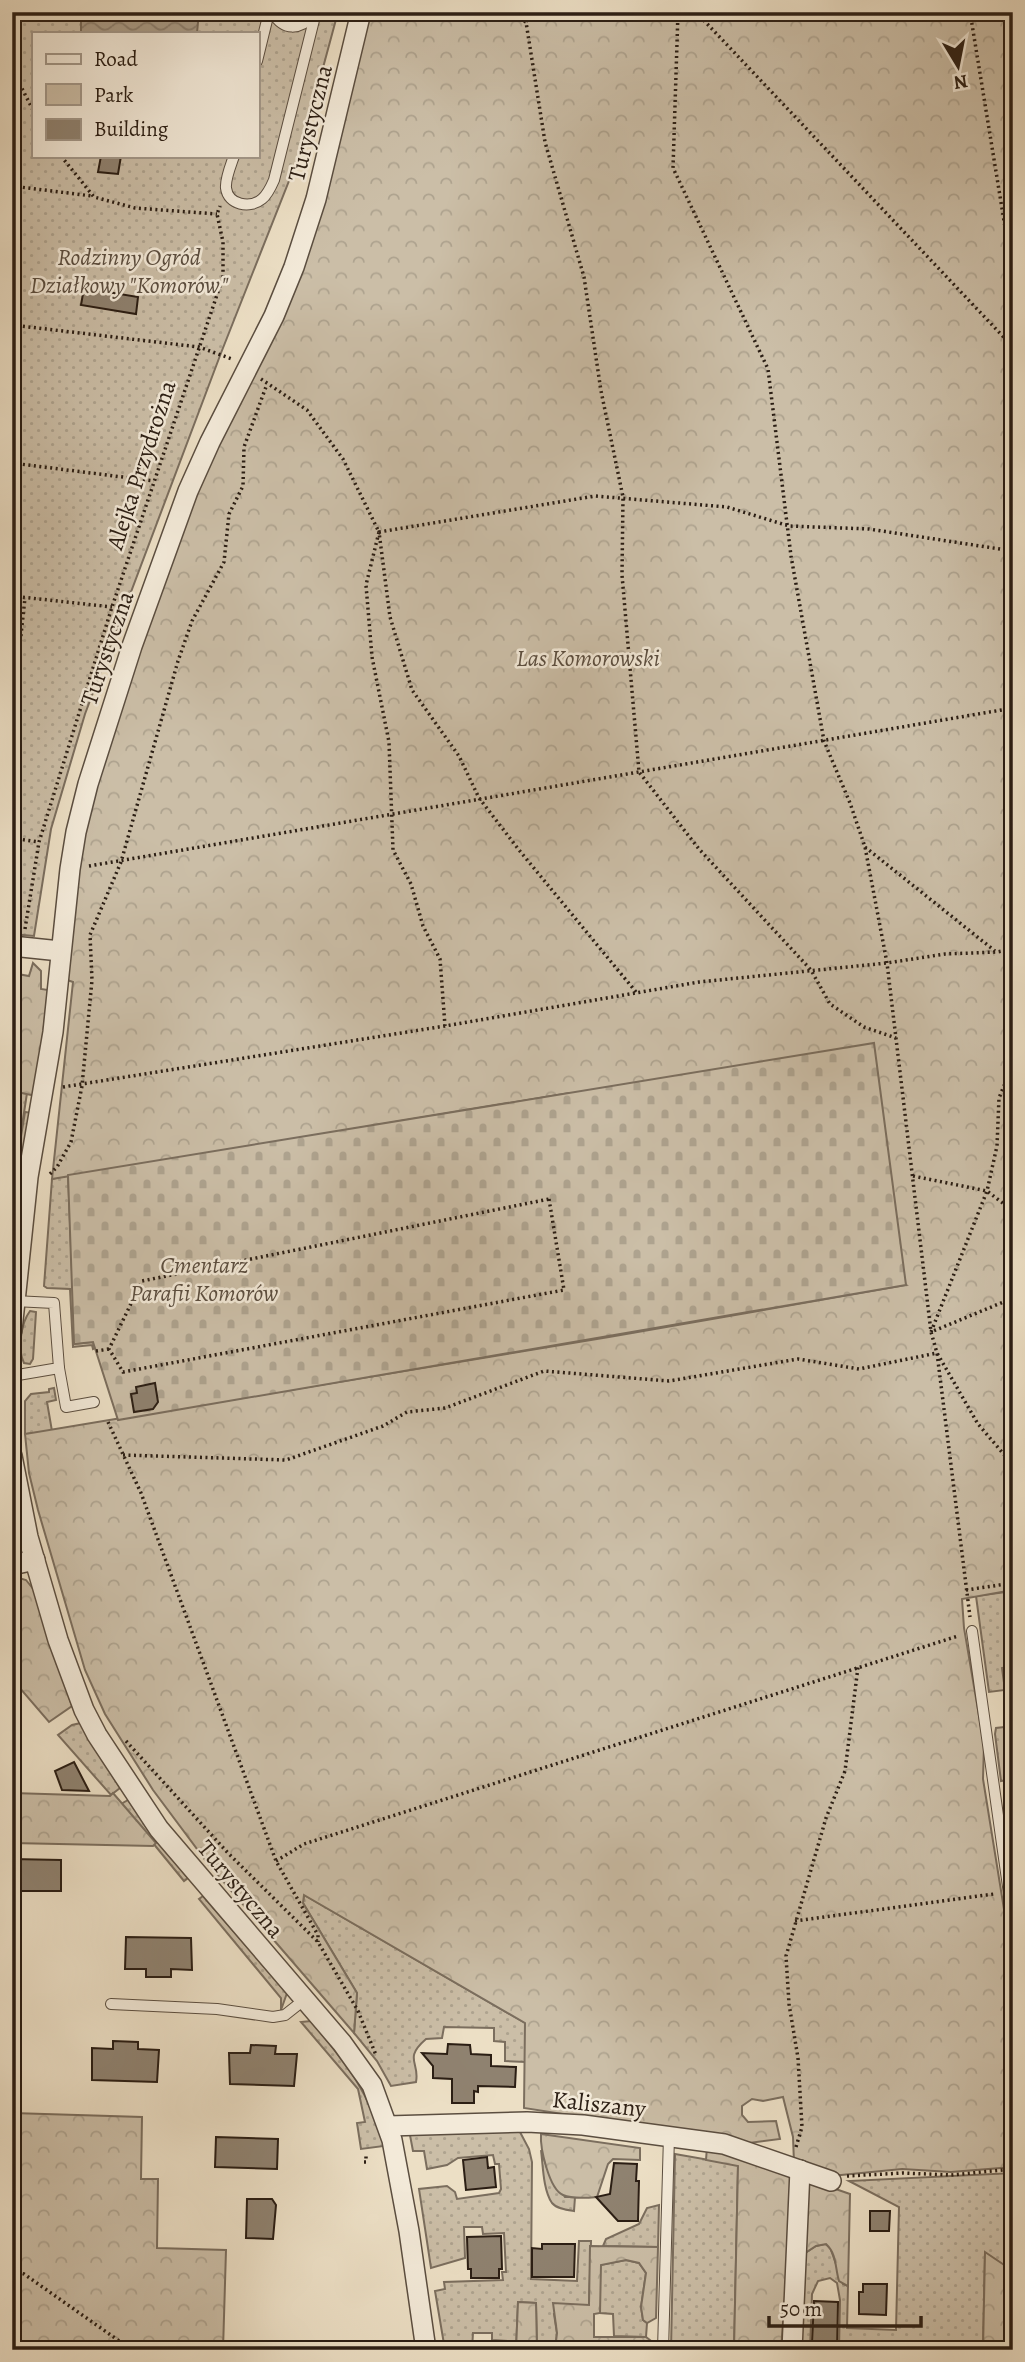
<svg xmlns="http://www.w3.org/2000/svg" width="1025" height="2362" font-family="Alegreya,serif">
<defs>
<pattern id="green-dots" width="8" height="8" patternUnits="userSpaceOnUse" patternTransform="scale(1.75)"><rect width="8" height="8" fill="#cbbea7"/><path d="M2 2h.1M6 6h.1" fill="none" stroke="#aea38f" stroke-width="1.8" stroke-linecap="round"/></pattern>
<pattern id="forest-crowns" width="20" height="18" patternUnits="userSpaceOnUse" patternTransform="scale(1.75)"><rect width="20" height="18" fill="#cbbea7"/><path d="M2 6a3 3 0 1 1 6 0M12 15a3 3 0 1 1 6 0" fill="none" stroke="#aea38f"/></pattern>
<pattern id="cemetery-stones" width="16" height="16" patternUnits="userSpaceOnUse" patternTransform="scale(1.75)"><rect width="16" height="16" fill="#cbbea7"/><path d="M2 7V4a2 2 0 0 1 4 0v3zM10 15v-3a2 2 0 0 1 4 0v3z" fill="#aea38f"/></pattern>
<pattern id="water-waves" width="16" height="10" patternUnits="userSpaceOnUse" patternTransform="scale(1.75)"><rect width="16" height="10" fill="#aa9d89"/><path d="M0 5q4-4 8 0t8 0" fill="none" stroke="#8b7f6f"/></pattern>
</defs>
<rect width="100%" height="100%" fill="#ecdfc5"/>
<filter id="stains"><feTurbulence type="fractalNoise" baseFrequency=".00286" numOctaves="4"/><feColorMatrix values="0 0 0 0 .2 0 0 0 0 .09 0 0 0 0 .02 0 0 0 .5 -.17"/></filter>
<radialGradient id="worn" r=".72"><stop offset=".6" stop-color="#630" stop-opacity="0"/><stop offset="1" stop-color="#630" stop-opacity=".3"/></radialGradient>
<!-- green -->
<g fill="url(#green-dots)" stroke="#7b6e5e" stroke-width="2" fill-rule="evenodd">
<path d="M12,12H338L300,153L221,353L85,714L51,829L34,936L12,934ZM33,33H257V156H33Z"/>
<path d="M12,1091L27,1093L15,1172H12Z"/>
<path d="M853,1149L795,1155L731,1158Z"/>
<path d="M68,1175L75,1344L93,1342L95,1348L93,1349L92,1345L73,1347L70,1289L47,1288L44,1286L52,1179Z"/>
<path d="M30,1311L36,1312L33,1359L30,1364L24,1363C17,1349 21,1323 30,1311Z"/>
<path d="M54,1388L56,1400L47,1402L52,1431L25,1434V1401L31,1394L49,1392V1389Z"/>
<path d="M1013,1591V1666L1002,1668L1005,1690L989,1692L976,1596Z"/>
<path d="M81,1723L120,1788L111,1795L58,1735L72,1725Z"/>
<path d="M1013,1726V1779L1001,1781L995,1734L996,1728Z"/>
<path d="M128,1800L157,1840L188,1878L184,1881L121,1804Z"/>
<path d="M1013,1803V1857H1011L1004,1806Z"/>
<path d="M304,1895L525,2023V2062L505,2061V2042L494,2041V2028L444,2027L442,2038L426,2039C403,2059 420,2062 416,2082L391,2086L377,2061L354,2033L357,1993L303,1903Z"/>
<path d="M203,1896L287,1993L281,2010V1998L199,1899Z"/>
<path d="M311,2021C348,2066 368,2089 384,2146L361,2149L357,2123L365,2122L358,2089L301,2022Z"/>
<path d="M409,2130L520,2132L529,2149L532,2162L531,2279L577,2281L579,2241H591L589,2306L554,2314L557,2333L555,2350H537L536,2303L518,2302L516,2350H507V2341L492,2340V2333H473L472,2350H445L435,2291L445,2289L444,2282L503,2280L502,2272H506L504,2233L483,2234L482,2227H464L465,2258L431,2268L419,2189L447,2186L455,2192L457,2199L499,2193L501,2189L499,2164H495L493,2155L458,2158L447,2165L427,2169L424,2151H413Z"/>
<path d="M541,2150L547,2168L565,2197H575L574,2211C567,2210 557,2209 552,2203C543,2190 543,2165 541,2150Z"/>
<path d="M675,2154L738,2165L734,2350H671Z"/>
<path d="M1013,2173V2271L985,2253L983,2350H839L840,2300L837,2283L830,2278L818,2281L812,2294L810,2350H799L802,2255L816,2246L825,2244L830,2247L843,2284L848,2286L847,2328L896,2330L899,2207L849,2181Z"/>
<path d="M659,2205L658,2247L603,2246L606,2239L639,2224L647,2208Z"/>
<path d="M626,2260L639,2263L646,2273L641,2307L643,2320L647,2323L646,2337L614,2336L613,2314L600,2313V2265Z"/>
</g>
<!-- forest -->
<g fill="url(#forest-crowns)" stroke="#7b6e5e" stroke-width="2">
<path d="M369,12H1013V1590L962,1599L964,1628L984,1745L983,1779L1013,1965V2167L951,2172L902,2169L831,2176L794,2163L793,2137L783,2097L763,2101L752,2099L742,2106V2115L748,2122L776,2121L780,2139L749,2143L524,2108L525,2023L304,1895L303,1903L357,1993L354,2033L209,1865L153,1790L105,1714L85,1670L38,1510L29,1473L25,1434L609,1337L906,1285L569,1093L52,1179L73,982L67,980L71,915L84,833L116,718L202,477L239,405Z"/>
<path d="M33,963L41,971V989L48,990L36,1096L12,1091V973L29,976Z"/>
<path d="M25,1112L33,1113L20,1174L15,1172Z"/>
<path d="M12,1576L26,1580L34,1590L72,1706L49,1722L12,1679Z"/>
<path d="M12,1793L110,1796L113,1793L156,1843L153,1846L12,1843Z"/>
<path d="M12,2113L142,2117L141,2179H158L157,2248L226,2250L223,2350H12Z"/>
<path d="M541,2134L640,2148V2160L613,2159L608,2164L597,2197C587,2198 572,2199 563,2195C549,2189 540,2148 541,2134Z"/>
<path d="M707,2147L794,2174L781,2350H734L738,2166L706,2160Z"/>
<path d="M804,2178L850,2194L848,2286L839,2281C835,2268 837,2254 826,2244L816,2246L802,2255Z"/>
<path d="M590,2246L658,2247L656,2318L647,2323L643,2320L641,2307L646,2273L639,2263L626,2260L601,2265L600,2313L594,2314V2337H646L655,2344V2350H555L557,2333L553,2303L589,2305Z"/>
<path d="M985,2252L1013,2271V2350H983Z"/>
<path d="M518,2302L536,2303L537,2350H516Z"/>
</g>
<!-- cemetery -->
<path fill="url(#cemetery-stones)" stroke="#7b6e5e" stroke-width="2" d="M874,1043L906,1285L118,1420L93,1342L74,1344L68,1175Z"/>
<!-- water -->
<path fill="url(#water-waves)" stroke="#776a5a" stroke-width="2" d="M81,12H199L197,33H81Z"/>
<!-- building -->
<g fill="#8f8270" stroke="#2b1e14" stroke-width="2">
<path d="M101,156H121L118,174L98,172Z"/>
<path d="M84,288L138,297L136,314L81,305Z"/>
<path d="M155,1383L158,1402L153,1409L134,1412L131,1394L137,1393L136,1387Z"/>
<path d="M74,1762L89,1791L62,1790L55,1771Z"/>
<path d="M12,1859L61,1860V1891H12Z"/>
<path d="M126,1937L191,1938L192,1970L171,1969V1977H146V1969H125Z"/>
<path d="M113,2041L138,2042V2049L159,2050L157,2082L92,2080V2048L113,2049Z"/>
<path d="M448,2044L470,2045L471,2054L491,2055V2066L516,2067L515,2087L478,2086V2092L474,2091V2103H452V2079L433,2078V2066L422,2053L447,2054Z"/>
<path d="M251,2045L276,2046L275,2054H297L294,2086L230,2084L229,2053H250Z"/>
<path d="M216,2137L278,2139L277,2169L215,2167Z"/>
<path d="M487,2157L488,2168L494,2167L496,2187L466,2190L463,2160Z"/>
<path d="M614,2163L637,2164L636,2181H639L638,2221H618L596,2197L610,2194Z"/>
<path d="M247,2199H272L276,2205L273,2239L246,2238Z"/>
<path d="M870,2211H890L889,2231H870Z"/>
<path d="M501,2236L502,2269H499V2278H471V2269H468L467,2237Z"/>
<path d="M542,2244H575L574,2277H532V2248L542,2249Z"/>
<path d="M863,2284H887L886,2315L859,2314V2292H863Z"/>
<path d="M814,2301L838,2302L837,2350H822V2343H812Z"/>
</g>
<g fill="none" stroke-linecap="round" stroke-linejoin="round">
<defs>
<g id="lane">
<path d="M272,12C284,32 299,30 315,15"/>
<path d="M257,61L269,12"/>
<path d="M234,156C231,165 225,179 226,188C228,205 250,209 262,199C267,195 271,187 274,180L316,12"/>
<path d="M59,1368L66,1407L94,1402"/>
<path d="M12,1376L59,1368L54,1303L14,1301"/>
<path d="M972,1631L1013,1922"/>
<path d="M111,2004L217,2009L273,2017L285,2015L304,2000"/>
<path d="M663,2350L669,2136"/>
</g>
<g id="street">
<path d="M12,946L60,951"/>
<path d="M12,1330L28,1177L53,1032L70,869L76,832L88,784L132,646L188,491L210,442L274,316L294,267L316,199L361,12"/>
<path d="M12,1456L28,1537L58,1640L84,1710L97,1735L159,1829L342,2043L372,2085L392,2140L409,2231L426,2350"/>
<path d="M12,1565L35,1560"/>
<path d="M388,2126L527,2122L583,2125L724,2144L831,2181"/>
<path d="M792,2350L800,2170"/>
</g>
</defs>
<!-- lane casing -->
<use href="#lane" stroke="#5b4e40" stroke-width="12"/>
<!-- street casing -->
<use href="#street" stroke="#5b4e40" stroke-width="22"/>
<!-- path -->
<g stroke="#2b1e14" stroke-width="3.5" stroke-dasharray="2 3.5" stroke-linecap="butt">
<path d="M504,12L526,22L545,142L584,277L601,391L623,497L622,575L639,772L699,849L811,970L830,1004L864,1027L896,1038"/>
<path d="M678,12L673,168L768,369L791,556L824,741L850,803L865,847L887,963L931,1332L937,1353L970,1617"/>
<path d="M696,12L1013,347"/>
<path d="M970,12L1013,276"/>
<path d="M526,22L529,12"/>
<path d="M12,69L33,110"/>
<path d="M61,156L94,197L135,208L217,214"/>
<path d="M12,186L92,196"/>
<path d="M12,325L199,347L232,359"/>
<path d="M261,379L307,410L343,459L379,532L366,585L372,657L389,742L393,850L411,884L423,926L440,959L445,1026"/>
<path d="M12,463L154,481"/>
<path d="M12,596L112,607"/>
<path d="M12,718L25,598"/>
<path d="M12,838L39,842"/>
<path d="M865,847L995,951"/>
<path d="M89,866L1013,708"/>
<path d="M25,929L39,842L112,607L223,277V242L217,214L220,206"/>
<path d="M636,992L519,850L479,798L459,756L412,690L390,617L379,532L595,496L727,507L789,526L869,529L1013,551"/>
<path d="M1013,1064L999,1098L997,1146L987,1191L931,1332L1013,1298"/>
<path d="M63,1087L445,1026L699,982L887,963L945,954L997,952L1013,949"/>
<path d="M50,1174L57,1167L71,1142L82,1086L92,980L90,935L121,862L178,661L192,621L224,562L229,514L243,486L244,447L267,384"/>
<path d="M913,1176L987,1191L1013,1211"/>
<path d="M549,1199L564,1290L123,1372L109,1349L142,1281Z"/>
<path d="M96,1351L109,1349"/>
<path d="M108,1422L141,1493L276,1861L318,1935V1942"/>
<path d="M123,1455L286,1460L383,1426L407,1412L445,1408L544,1371L669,1381L798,1359L859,1369L937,1353L978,1424L1013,1465"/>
<path d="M966,1590L1013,1583"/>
<path d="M126,1741L228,1853L318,1942L358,2011L376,2055"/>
<path d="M276,1861L304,1844L958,1636"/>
<path d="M795,1921L994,1894"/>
<path d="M796,2147L802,2127L798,2058L789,2004L786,1956L826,1818L845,1771L858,1667"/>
<path d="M364,2162H366V2154"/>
<path d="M847,2176L903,2173L951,2175L1013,2169"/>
<path d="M12,2271L24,2274L132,2350"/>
</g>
<!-- lane -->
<use href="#lane" stroke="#f3ead9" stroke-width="10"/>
<!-- street -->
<use href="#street" stroke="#f3ead9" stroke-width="19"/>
</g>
<g text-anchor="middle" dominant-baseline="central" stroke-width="5" stroke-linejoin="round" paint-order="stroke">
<!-- street labels -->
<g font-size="24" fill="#2b1e14" stroke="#f3ead9">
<text transform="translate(310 123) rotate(-76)">Turystyczna</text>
<text transform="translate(141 465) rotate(-72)">Alejka Przydrożna</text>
<text transform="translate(107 648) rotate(-71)">Turystyczna</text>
<text transform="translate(241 1889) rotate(50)">Turystyczna</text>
<text transform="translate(599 2104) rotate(6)">Kaliszany</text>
</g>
<!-- park labels -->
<g font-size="24" font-style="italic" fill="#5b4e40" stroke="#f3ead9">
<text x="129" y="257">Rodzinny Ogród<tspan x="129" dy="28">Działkowy "Komorów"</tspan></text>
<text x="588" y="658">Las Komorowski</text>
<text x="204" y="1265">Cmentarz<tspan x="204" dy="28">Parafii Komorów</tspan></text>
</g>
</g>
<!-- margin -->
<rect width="1025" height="2362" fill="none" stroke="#ecdfc5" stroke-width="42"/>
<rect x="14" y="14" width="997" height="2334" fill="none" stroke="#2b1e14" stroke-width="3.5"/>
<rect x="21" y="21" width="983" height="2320" fill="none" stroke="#2b1e14" stroke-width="2"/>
<!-- legend -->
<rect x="32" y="32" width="228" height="126" fill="#f3ead9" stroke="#a3988a" stroke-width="2"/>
<rect x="46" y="54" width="35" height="10" fill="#f3ead9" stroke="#a3988a" stroke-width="2"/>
<text x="94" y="66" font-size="21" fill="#2b1e14">Road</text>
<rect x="46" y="84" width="35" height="21" fill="#cbbea7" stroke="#a3988a" stroke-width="2"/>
<text x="94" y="102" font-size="21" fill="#2b1e14">Park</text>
<rect x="46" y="119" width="35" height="21" fill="#8f8270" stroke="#a3988a" stroke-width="2"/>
<text x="94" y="136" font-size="21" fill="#2b1e14">Building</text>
<!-- north arrow -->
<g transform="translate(958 66) rotate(170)" stroke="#f3ead9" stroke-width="5" paint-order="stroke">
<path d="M0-5L12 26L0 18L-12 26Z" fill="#2b1e14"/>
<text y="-10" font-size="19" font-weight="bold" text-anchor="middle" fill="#2b1e14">N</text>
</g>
<!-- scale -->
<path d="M769 2316v10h152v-10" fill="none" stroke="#2b1e14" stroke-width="3.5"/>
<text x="780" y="2316" font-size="21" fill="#2b1e14" stroke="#f3ead9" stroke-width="5" paint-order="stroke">50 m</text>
<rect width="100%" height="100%" filter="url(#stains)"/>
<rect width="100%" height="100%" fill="url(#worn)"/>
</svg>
